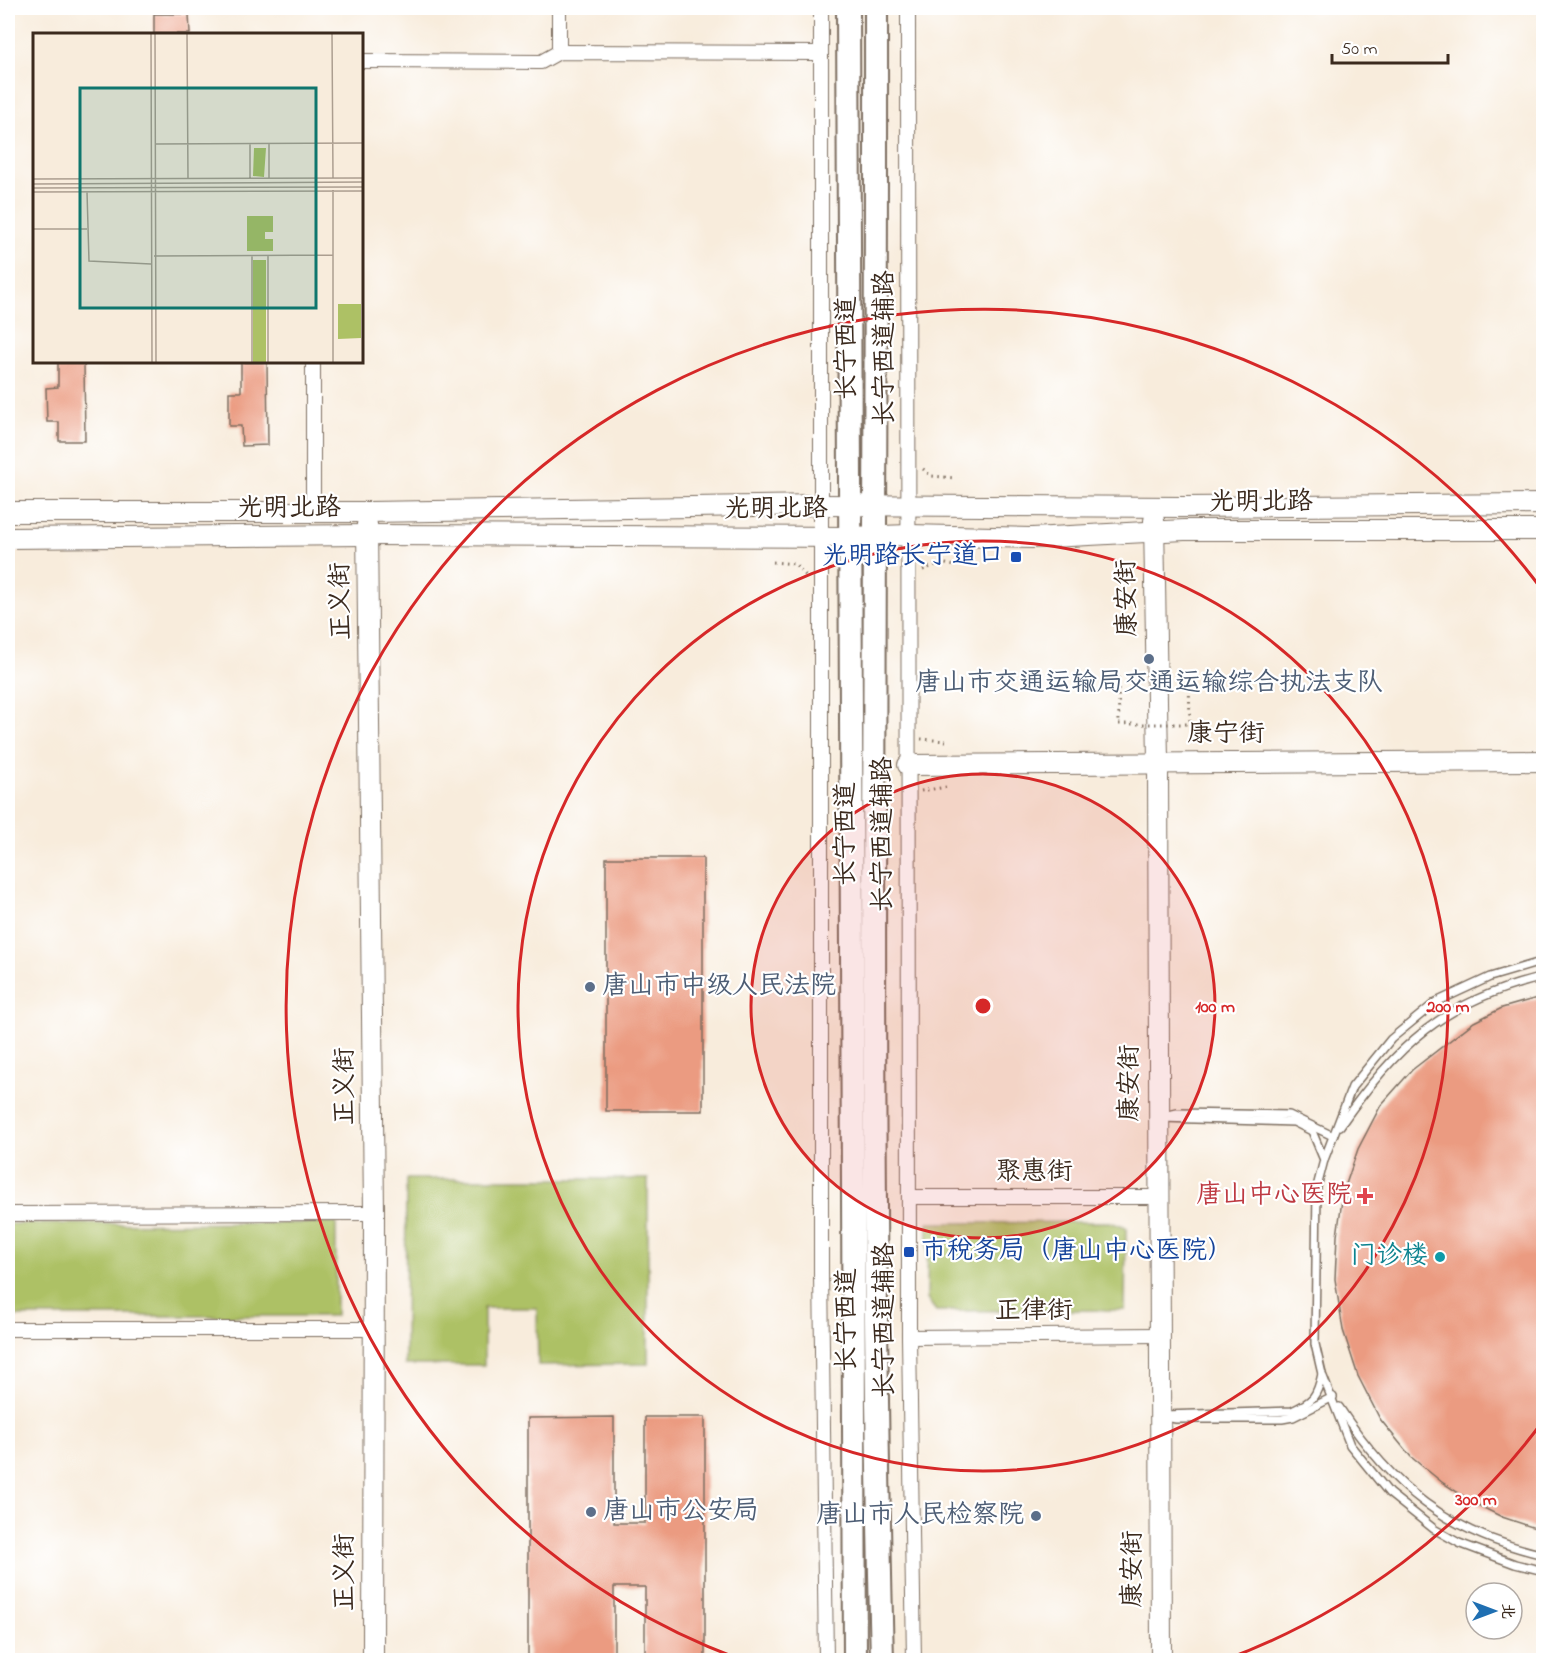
<svg xmlns="http://www.w3.org/2000/svg" width="1551" height="1668" font-family="'Indie Flower','LXGW WenKai TC',sans-serif">
<rect width="100%" height="100%" fill="#fff"/>
<filter id="ink" filterUnits="userSpaceOnUse"><feTurbulence type="fractalNoise" baseFrequency=".0167" numOctaves="2"/><feDisplacementMap in="SourceGraphic" scale="12" xChannelSelector="R" yChannelSelector="G"/><feConvolveMatrix kernelMatrix="1 2 1 2 8 2 1 2 1" color-interpolation-filters="sRGB"/></filter>
<filter id="wash" filterUnits="userSpaceOnUse"><feTurbulence type="fractalNoise" baseFrequency=".008" numOctaves="4" result="noise"/><feDisplacementMap in="SourceGraphic" scale="24" xChannelSelector="R" yChannelSelector="G"/><feGaussianBlur stdDeviation="1.35" result="paint"/><feColorMatrix in="noise" values="0 0 0 0 0 0 0 0 0 0 0 0 0 0 0 0 0 1.4 0 .05"/><feComposite in="paint" operator="in"/></filter>
<g filter="url(#wash)">
<rect width="100%" height="100%" fill="#f8ecdc"/>
<!-- green -->
<g fill="#adc165" stroke="#747642" stroke-width="1.5">
<path d="M406,1179H648V1364L538,1365L537,1308H484V1365H405Z"/>
<path d="M1110,1222L1126,1228L1125,1310L936,1311L927,1299L928,1223Z"/>
<path d="M336,1223V1316H8V1224Z"/>
</g>
<g id="blocks">
<!-- building -->
<g fill="#eb9b81">
<path d="M154,14H189L190,34H154Z"/>
<path d="M58,362H84L85,441H59V422H47L46,388L58,387Z"/>
<path d="M241,362H267L268,445L242,446L241,426H229V392H241Z"/>
<rect x="606" y="858" width="97" height="253"/>
<path d="M1544,996V1531L1502,1517L1474,1503L1443,1483L1411,1457L1380,1419L1358,1376L1343,1330L1335,1279L1337,1236L1343,1193L1358,1149L1381,1105L1412,1070L1474,1022L1502,1008Z"/>
<path d="M614,1417V1523H645V1417H705V1660H645V1587H614V1660H528V1418Z"/>
</g>
</g>
</g>
<g filter="url(#ink)">
<use href="#blocks" fill-opacity="0" stroke="#7d6e60" stroke-width="1.5"/>
<g fill="none" stroke-linecap="round" stroke-linejoin="round">
<defs>
<g id="lane">
<path d="M1544,961L1490,977L1436,1002L1391,1039L1352,1087L1324,1160L1317,1187L1315,1344L1322,1374L1350,1445L1389,1493L1434,1529L1459,1543L1515,1564L1544,1571"/>
<path d="M1164,1116L1177,1113L1289,1115L1333,1136"/>
<path d="M1161,1118L1294,1122L1312,1131L1324,1160"/>
<path d="M1340,1126C1397,1045 1444,1000 1544,977"/>
<path d="M1339,1407C1392,1488 1448,1533 1544,1555"/>
<path d="M1163,1415L1292,1411C1313,1401 1317,1397 1322,1374"/>
<path d="M1166,1417L1176,1419H1282L1293,1417L1333,1397"/>
</g>
<g id="street">
<path d="M821,8V1273L826,1660"/>
<path d="M908,8L909,1337L914,1660"/>
<path d="M559,52V8"/>
<path d="M362,61L541,62L559,52L821,53"/>
<path d="M313,362V511"/>
<path d="M909,1197H1159"/>
<path d="M8,1214L374,1213"/>
<path d="M8,1329H374"/>
<path d="M909,1337L1160,1335"/>
</g>
<g id="secondary">
<path d="M8,512H368L820,505L1183,507L1544,504"/>
<path d="M1154,520L1158,762L1161,1660"/>
<path d="M367,524L374,1213L373,1660"/>
<path d="M8,538L367,535L850,537L910,535L1032,538L1184,530H1544"/>
<path d="M908,765L1544,761"/>
</g>
<g id="primary">
<path d="M848,8L855,1660"/>
<path d="M876,8C877,558 868,1110 882,1660"/>
</g>
</defs>
<!-- lane casing -->
<use href="#lane" stroke="#7d6e60" stroke-width="10"/>
<!-- street casing -->
<use href="#street" stroke="#7d6e60" stroke-width="16"/>
<!-- secondary casing -->
<use href="#secondary" stroke="#7d6e60" stroke-width="22"/>
<!-- primary casing -->
<use href="#primary" stroke="#7d6e60" stroke-width="26"/>
<!-- path -->
<g stroke="#7d6e60" stroke-width="3" stroke-dasharray="1.5 4.5" stroke-linecap="butt">
<path d="M923,469L931,476L955,478"/>
<path d="M773,562L795,564L806,576"/>
<path d="M923,570L941,563L955,566"/>
<path d="M1118,677L1119,724"/>
<path d="M1189,677L1190,724"/>
<path d="M921,739L946,741"/>
<path d="M921,791L946,787"/>
</g>
<!-- lane -->
<use href="#lane" stroke="#fff" stroke-width="7"/>
<!-- street -->
<use href="#street" stroke="#fff" stroke-width="14"/>
<!-- secondary -->
<use href="#secondary" stroke="#fff" stroke-width="20"/>
<!-- primary -->
<use href="#primary" stroke="#fff" stroke-width="22"/>
<!-- path-bridge -->
<path stroke="#7d6e60" stroke-width="3" stroke-dasharray="1.5 4.5" stroke-linecap="butt" d="M1119,724H1190"/>
</g>
</g>
<!-- distance rings -->
<circle cx="983" cy="1006" r="232" fill="#d62828" fill-opacity=".12"/>
<g fill="none" stroke="#d62828" stroke-width="3">
<circle cx="983" cy="1006" r="232"/>
<circle cx="983" cy="1006" r="465"/>
<path d="M1543 1421A697 697 0 0 1 1227 1659M739 1659A697 697 0 1 1 1543 591"/>
</g>
<!-- markers -->
<g fill="#1a4fb4" stroke="#fff" stroke-width="2">
<rect x="1010" y="551" width="12" height="12" rx="3"/>
<rect x="903" y="1246" width="12" height="12" rx="3"/>
</g>
<g fill="#5c6f8a" stroke="#fff" stroke-width="2">
<circle cx="1149" cy="659" r="6"/>
<circle cx="590" cy="987" r="6"/>
<circle cx="591" cy="1512" r="6"/>
<circle cx="1036" cy="1516" r="6"/>
</g>
<path fill="#e0444e" stroke="#fff" stroke-width="2" d="M1362 1187h6v6h6v6h-6v6h-6v-6h-6v-6h6z"/>
<circle fill="#0f9aa8" stroke="#fff" stroke-width="2" cx="1440" cy="1257" r="6"/>
<g text-anchor="middle" dominant-baseline="central" stroke-width="4.5" stroke-linejoin="round" paint-order="stroke">
<!-- street labels -->
<g font-size="26" fill="#3b2a1e" stroke="#fff">
<text transform="translate(848 348) rotate(-90)">长宁西道</text>
<text transform="translate(886 348) rotate(-90)">长宁西道辅路</text>
<text x="1261" y="503">光明北路</text>
<text x="289" y="509">光明北路</text>
<text x="776" y="510">光明北路</text>
<text transform="translate(1128 598) rotate(-91)">康安街</text>
<text transform="translate(342 601) rotate(-91)">正义街</text>
<text x="1226" y="735">康宁街</text>
<text transform="translate(847 834) rotate(-90)">长宁西道</text>
<text transform="translate(884 834) rotate(-90)">长宁西道辅路</text>
<text transform="translate(1131 1083) rotate(-90)">康安街</text>
<text transform="translate(346 1086) rotate(-90)">正义街</text>
<text x="1034" y="1173">聚惠街</text>
<text x="1034" y="1312">正律街</text>
<text transform="translate(848 1320) rotate(-90)">长宁西道</text>
<text transform="translate(886 1320) rotate(-90)">长宁西道辅路</text>
<text transform="translate(1134 1569) rotate(-90)">康安街</text>
<text transform="translate(346 1572) rotate(-90)">正义街</text>
</g>
<!-- transit labels -->
<g font-size="26" fill="#164399" stroke="#fff" text-anchor="end">
<text x="1004" y="557">光明路长宁道口</text>
<text x="921" y="1252" text-anchor="start">市税务局（唐山中心医院）</text>
</g>
<!-- service labels -->
<g font-size="26" fill="#4e5e75" stroke="#fff" text-anchor="start">
<text x="1149" y="684" text-anchor="middle">唐山市交通运输局交通运输综合执法支队</text>
<text x="602" y="987">唐山市中级人民法院</text>
<text x="603" y="1512">唐山市公安局</text>
<text x="1024" y="1516" text-anchor="end">唐山市人民检察院</text>
</g>
<!-- health labels -->
<g font-size="26" fill="#be3a42" stroke="#fff" text-anchor="end">
<text x="1352" y="1196">唐山中心医院</text>
</g>
<!-- culture labels -->
<g font-size="26" fill="#0d838f" stroke="#fff" text-anchor="end">
<text x="1428" y="1257">门诊楼</text>
</g>
</g>
<!-- overview -->
<g transform="translate(33 33)">
<rect width="330" height="330" fill="#f8ecdc"/>
<path d="M221,115H233L231,144L220,143ZM214,183H240V199H232V206H240V218H214ZM220,227H233V330H220ZM305,271H328V305L305,306Z" fill="#adc165"/>
<path fill="none" stroke="#ac9e90" stroke-width="1.5" d="M118,0L119,330M122,0L123,330M154,0L155,146M299,0L300,145M236,110V146M122,111L330,110M217,111V146M0,146L330,145M0,151L330,149M0,155L330,154M300,157V330M0,159L330,158M54,159L56,228L118,231M0,196H54M219,222V330M121,223L300,222M235,330V222"/>
<path fill="#0f766e" fill-opacity="0.15" stroke="#0f766e" stroke-width="3" d="M47,55H283V275H47Z"/>
<rect width="330" height="330" fill="none" stroke="#3b2a1e" stroke-width="3"/>
</g>
<circle cx="983" cy="1006" r="9" fill="#d62828" stroke="#fff" stroke-width="3"/>
<g font-size="18" text-anchor="middle" font-weight="bold" fill="#d62828" stroke="#fff" stroke-width="4.5" stroke-linejoin="round" paint-order="stroke">
<text x="1215" y="1012">100 m</text>
<text x="1448" y="1012">200 m</text>
<text x="1476" y="1505">300 m</text>
</g>
<!-- margin -->
<rect width="1551" height="1668" fill="none" stroke="#fff" stroke-width="30"/>
<!-- north arrow -->
<g transform="translate(1494 1611) rotate(90)"><circle r="28" fill="#ffffff" stroke="#b1aaa5" stroke-width="1.5"/>
<path d="M0-4.5L10 22L0 15L-10 22Z" fill="#1f6fb2"/>
<text y="-9" font-size="16" font-weight="bold" text-anchor="middle" fill="#3b2a1e">北</text>
</g>
<!-- scale -->
<path d="M1332 54v9h116v-9" fill="none" stroke="#3b2a1e" stroke-width="3"/>
<text x="1341" y="54" font-size="18" fill="#3b2a1e" stroke="#ffffff" stroke-width="4.5" paint-order="stroke">50 m</text>
</svg>
